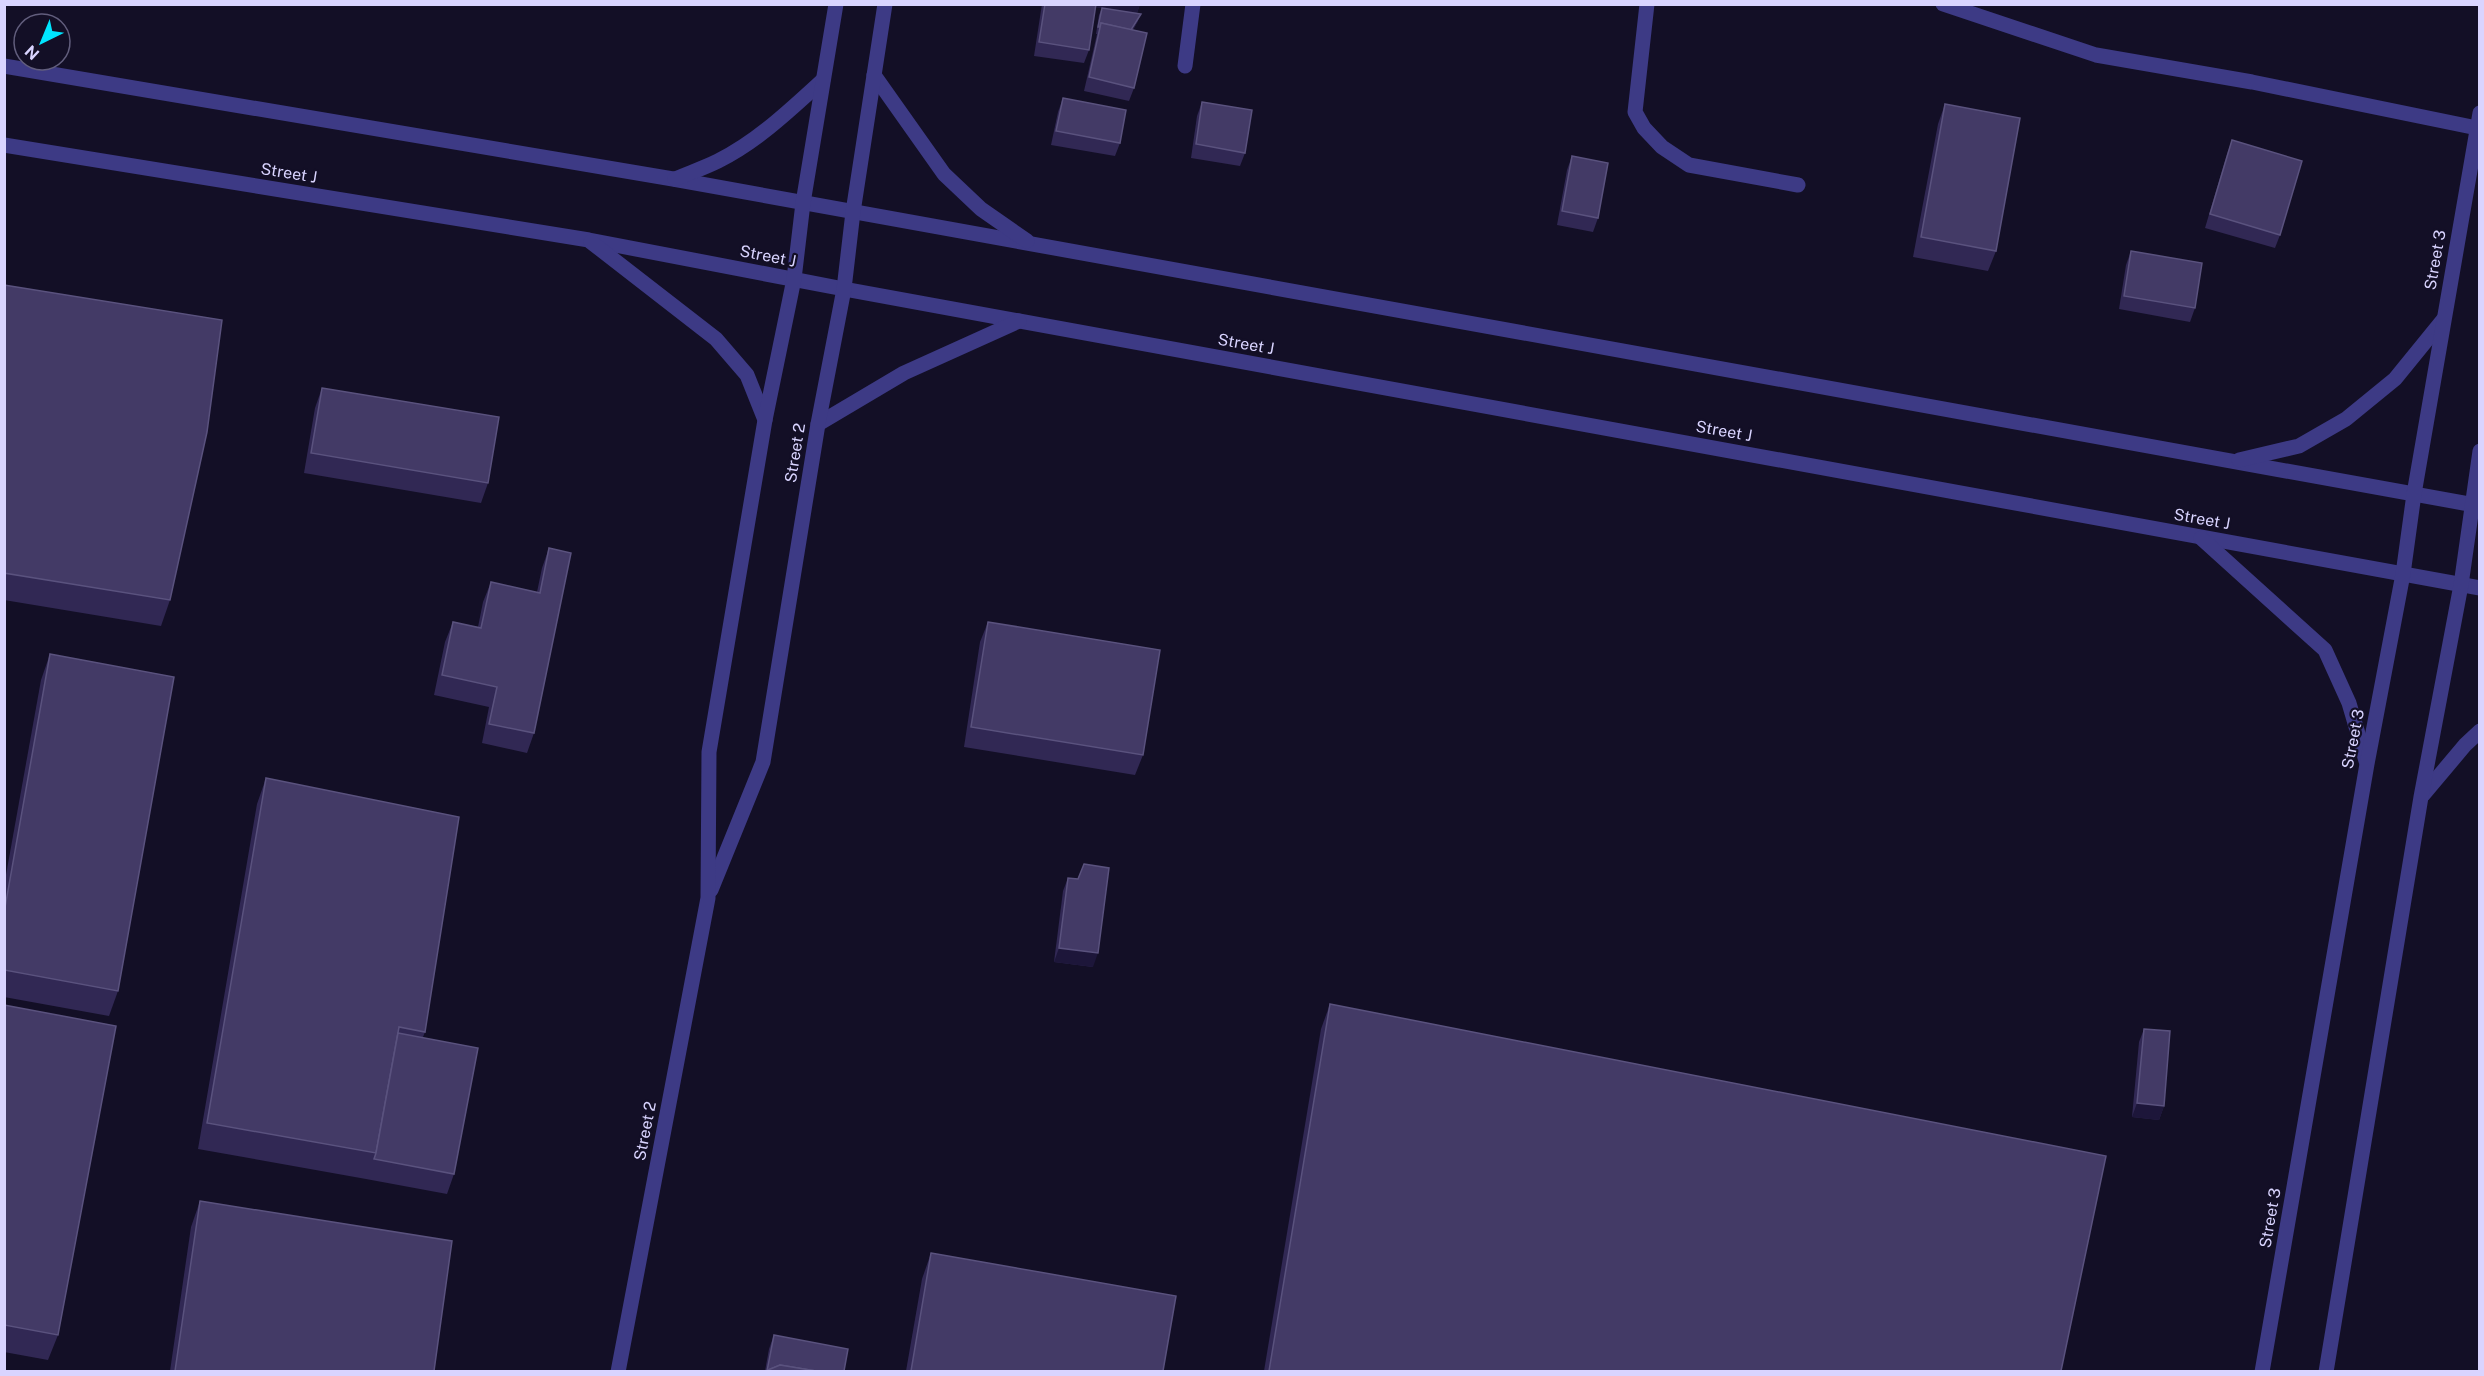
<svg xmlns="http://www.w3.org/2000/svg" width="2484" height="1376" font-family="'Public Sans',sans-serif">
<rect width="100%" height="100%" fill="#130f26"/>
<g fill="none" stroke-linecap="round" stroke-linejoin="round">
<!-- lane -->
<g stroke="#3d3a85" stroke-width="15">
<path d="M1647,4L1635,112L1644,128L1662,147L1689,165L1798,185"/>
<path d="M1943,4L2096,55L2252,82L2477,128"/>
<path d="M1185,66L1193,4"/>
</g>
<!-- street -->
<g stroke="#3d3a85" stroke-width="15">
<path d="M4,66L673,179L2480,506"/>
<path d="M874,75L944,174L981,209L1027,241"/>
<path d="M4,145L589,240L844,289L2480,588"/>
<path d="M675,179C689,173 704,168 718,161C758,141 790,110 823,80"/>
<path d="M591,242L716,339L747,375L765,420"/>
<path d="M818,424L904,373L1019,321"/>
<path d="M2239,460L2299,446L2346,419L2395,379L2443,320"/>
<path d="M2201,538L2325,650L2349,703L2366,761"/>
<path d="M2423,795L2465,745L2480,731"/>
<path d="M711,890L763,762L818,424L844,289L853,212L885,4"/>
<path d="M618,1372L708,898L709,752L765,420L794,279L803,203L836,4"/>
<path d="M2262,1372L2367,764L2403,574L2414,494L2480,113"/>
<path d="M2326,1372L2421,797L2461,585L2480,451"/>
</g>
</g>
<!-- wall -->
<g fill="#312854">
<path d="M1042,4H1140L1137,13L1095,7L1089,50L1084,63L1034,56Z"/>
<path d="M1102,8L1138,21L1133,30L1134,88L1129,101L1084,91L1097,34H1096L1099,15Z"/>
<path d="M1063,98L1120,143L1115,156L1051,145L1058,112Z"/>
<path d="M1202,102L1245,153L1240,166L1191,158L1197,116Z"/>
<path d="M1945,104L1996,251L1988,271L1913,257L1938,124Z"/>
<path d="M2232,140L2280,235L2275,248L2205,228L2227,154Z"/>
<path d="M1572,156L1598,218L1593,232L1557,225L1567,170Z"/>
<path d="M2131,251L2195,308L2190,322L2119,309L2126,265Z"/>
<path d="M4,285L170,600L161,626L4,600Z"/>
<path d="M322,388L488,483L481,503L304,473L315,408Z"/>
<path d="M549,548L534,733L527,753L482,743L489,707L434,695L445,642L453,622L478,627L483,602L491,582L537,592L542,568Z"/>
<path d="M988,622L1143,755L1135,775L964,747L980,642Z"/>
<path d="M50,654L118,991L109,1016L4,997V886L41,680Z"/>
<path d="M266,778L425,1032L423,1037L454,1174L447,1194L366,1179L198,1149L257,804Z"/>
<path d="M1068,878L1093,967L1054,962L1063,891Z"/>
<path d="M1330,1004L2061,1371H1264L1321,1029Z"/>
<path d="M4,1005L58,1335L48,1360L4,1352Z"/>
<path d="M2144,1029L2164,1106L2159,1120L2132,1117L2139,1042Z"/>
<path d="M200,1201L434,1371H170L191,1227Z"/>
<path d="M931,1253L1163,1371H906L922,1279Z"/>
<path d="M774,1335L844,1371H765L769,1349Z"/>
</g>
<!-- shaded-wall -->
<g fill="#1d163a">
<path d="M1089,4H1140L1137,13L1089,6Z"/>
<path d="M1141,14L1138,21L1126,40L1129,33Z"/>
<path d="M1059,948L1098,953L1093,967L1054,962Z"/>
<path d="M2137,1103L2164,1106L2159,1120L2132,1117Z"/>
</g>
<!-- building -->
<g fill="#433a66" stroke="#5a527e" stroke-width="1.5">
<path d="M1045,4H1096L1089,50L1039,42Z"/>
<path d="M1102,8L1141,14L1131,30L1101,23L1100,27H1098Z"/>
<path d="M1101,23L1147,33L1134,88L1089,77Z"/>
<path d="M1063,98L1126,110L1120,143L1056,131Z"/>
<path d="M1202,102L1252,110L1245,153L1196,144Z"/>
<path d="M1945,104L2020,118L1996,251L1921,237Z"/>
<path d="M2232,140L2302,161L2280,235L2210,214Z"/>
<path d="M1572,156L1608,163L1598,218L1562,211Z"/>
<path d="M2131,251L2202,263L2195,308L2124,296Z"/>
<path d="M4,285L222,320L207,432L170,600L4,573Z"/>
<path d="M322,388L499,417L488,483L311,453Z"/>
<path d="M549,548L571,553L534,733L489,724L497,687L442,675L453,622L481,628L491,582L540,593Z"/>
<path d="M988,622L1160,650L1143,755L971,727Z"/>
<path d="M50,654L174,677L118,991L4,970V913Z"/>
<path d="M266,778L459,817L425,1032L399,1027L376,1153L207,1123Z"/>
<path d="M1084,864L1109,868L1098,953L1059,948L1068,878L1078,879Z"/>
<path d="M1330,1004L2106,1156L2061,1371H1269Z"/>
<path d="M4,1005L116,1026L58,1335L4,1325Z"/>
<path d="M2144,1029L2170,1031L2164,1106L2137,1103Z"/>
<path d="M398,1033L478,1048L454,1174L374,1159L376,1153Z"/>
<path d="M200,1201L452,1241L434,1371H175Z"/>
<path d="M931,1253L1176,1296L1163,1371H911Z"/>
<path d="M774,1335L848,1349L844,1371H816L780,1365L768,1370V1371H767Z"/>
<path d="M780,1365L816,1371H768V1370Z"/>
</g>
<g text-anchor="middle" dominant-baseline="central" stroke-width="4.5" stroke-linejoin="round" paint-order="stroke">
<!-- street labels -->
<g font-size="16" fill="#d9d4ff" stroke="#130f26">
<text transform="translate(289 173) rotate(9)">Street J</text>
<text transform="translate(768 256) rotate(11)">Street J</text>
<text transform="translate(2435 260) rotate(-80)">Street 3</text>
<text transform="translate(1246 344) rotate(10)">Street J</text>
<text transform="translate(1724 431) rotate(10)">Street J</text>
<text transform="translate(795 453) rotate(-81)">Street 2</text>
<text transform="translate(2202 519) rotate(10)">Street J</text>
<text transform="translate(2353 739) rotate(-79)">Street 3</text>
<text transform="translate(645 1131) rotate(-79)">Street 2</text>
<text transform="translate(2270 1218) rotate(-80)">Street 3</text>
</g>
</g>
<!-- border -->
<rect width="2484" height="1376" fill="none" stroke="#d9d4ff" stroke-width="12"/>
<!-- north arrow -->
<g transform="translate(42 42) rotate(223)"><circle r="28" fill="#130f26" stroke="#625e7d" stroke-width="1.5"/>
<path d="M0-4.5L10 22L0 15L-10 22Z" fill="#00e5ff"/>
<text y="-9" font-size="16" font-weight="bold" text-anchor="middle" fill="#d9d4ff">N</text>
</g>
</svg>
